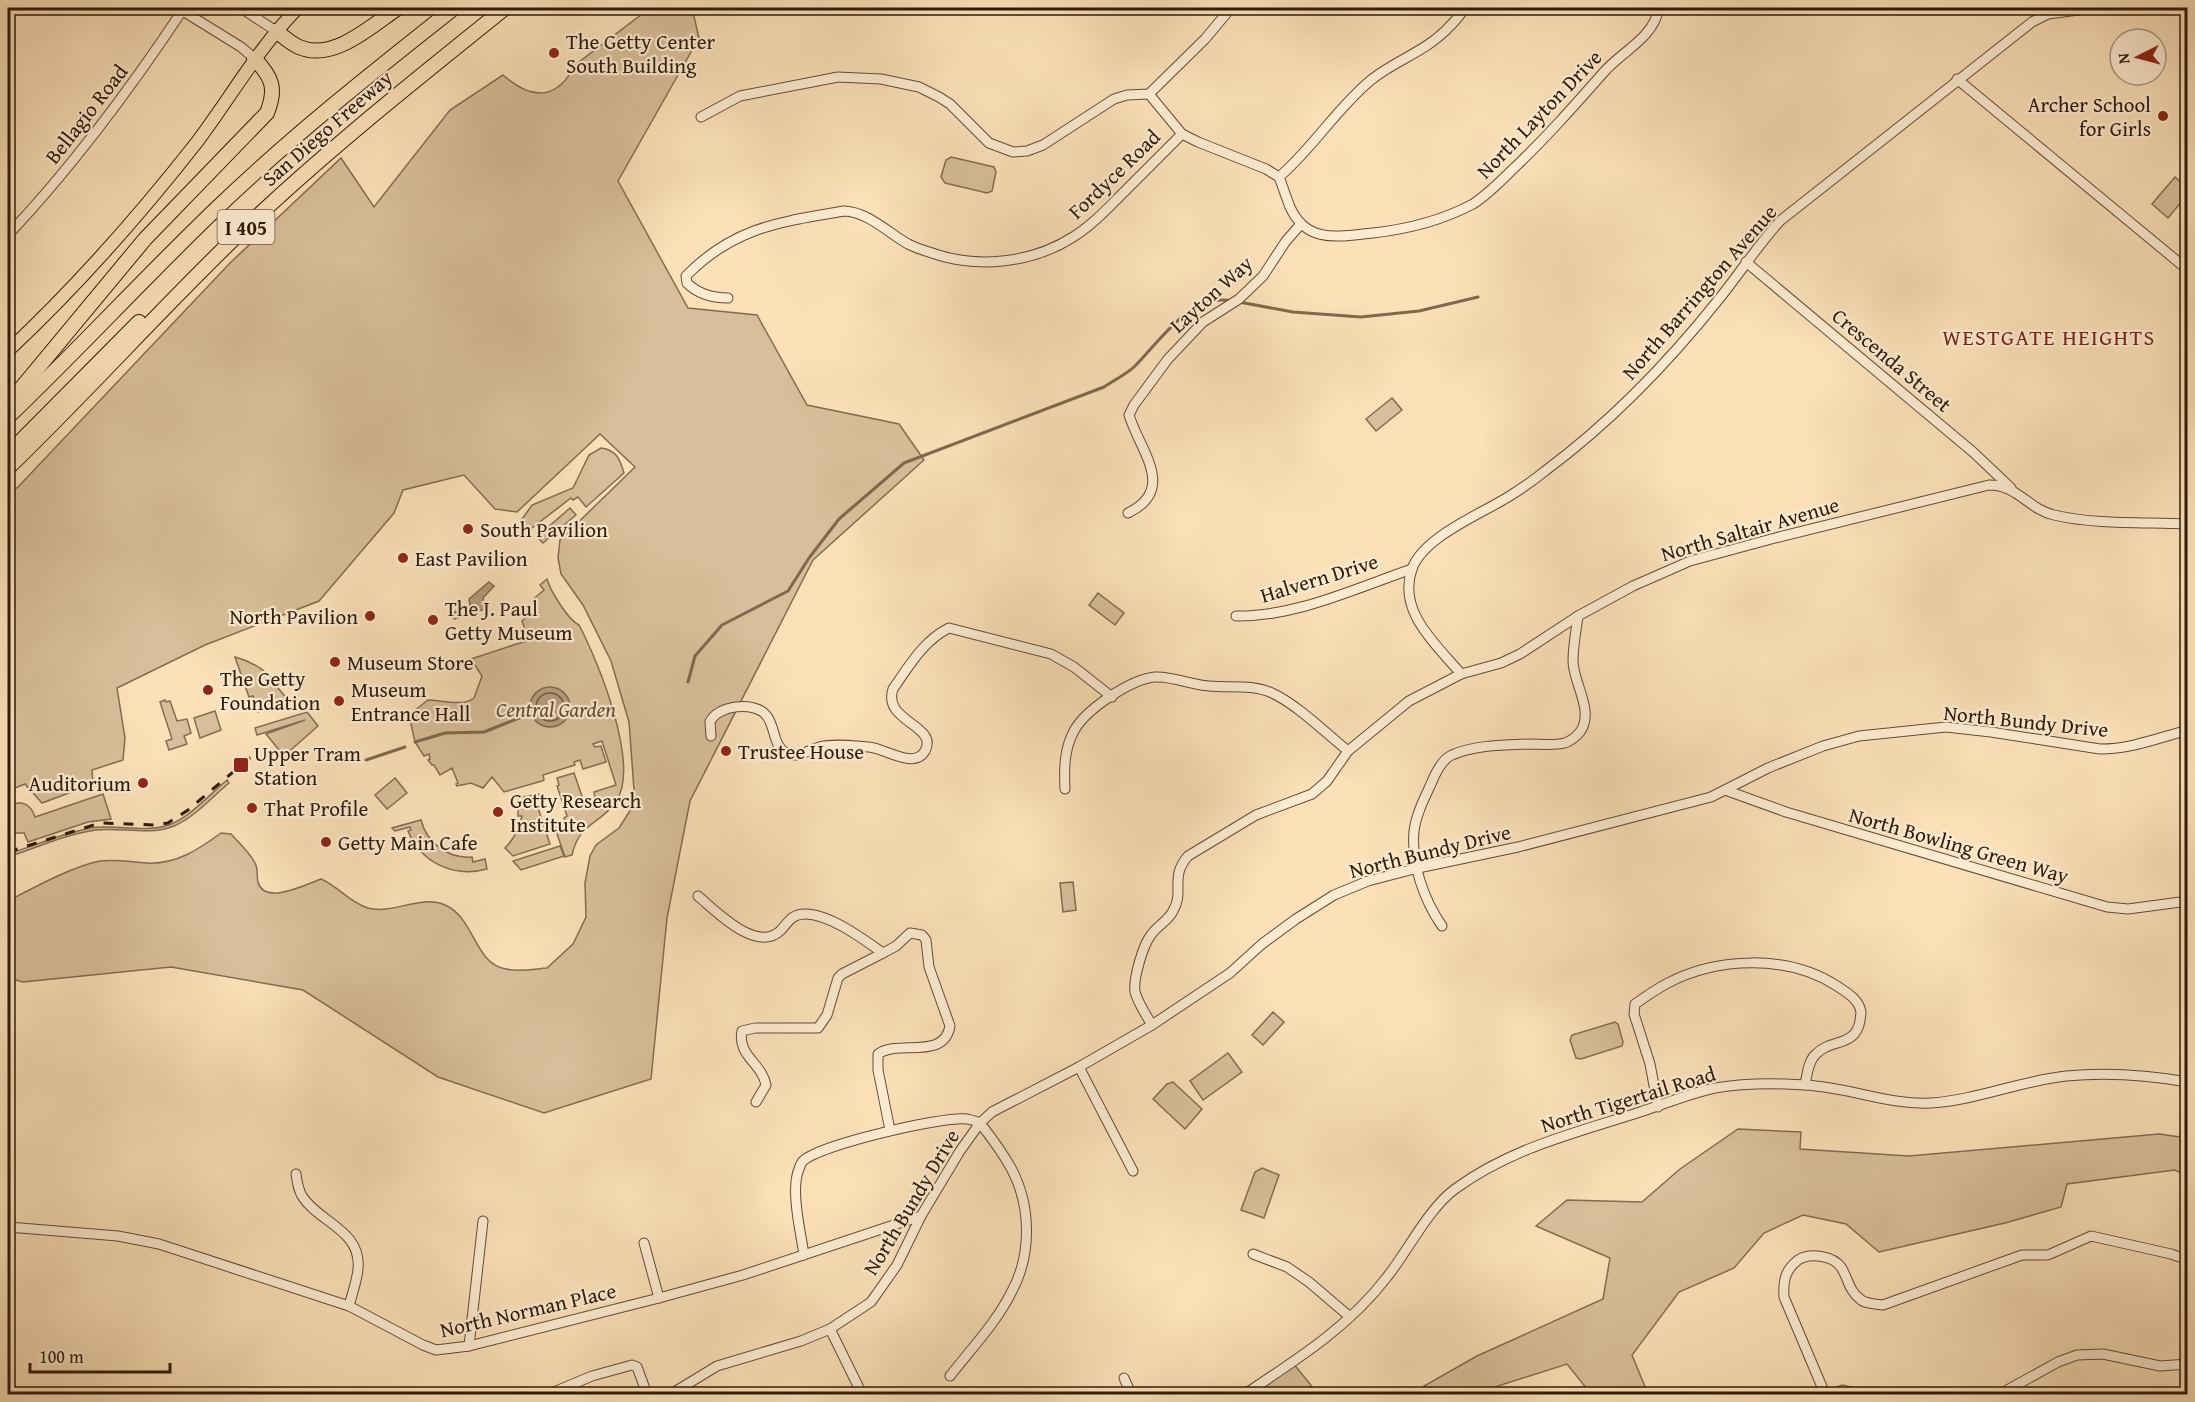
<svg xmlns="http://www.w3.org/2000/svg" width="2195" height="1402" font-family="'Gentium Book Plus',serif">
<rect width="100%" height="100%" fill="#fbe0b8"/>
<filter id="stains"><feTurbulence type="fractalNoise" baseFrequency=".00333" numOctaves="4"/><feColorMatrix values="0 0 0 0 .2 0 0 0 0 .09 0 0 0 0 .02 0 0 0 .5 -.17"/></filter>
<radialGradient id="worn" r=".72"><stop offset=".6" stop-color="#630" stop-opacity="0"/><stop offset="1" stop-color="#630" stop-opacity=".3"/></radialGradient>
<!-- green -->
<g fill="#d8be9a" stroke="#846c52" stroke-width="1.5">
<path d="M650,8H692L699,38L618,181L688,308L757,315L807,405L899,424L924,460L813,560L690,801L667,918L651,1079L544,1113L438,1077L303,990L171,967L23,982L8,978V901C33,888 73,866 100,861C116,859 131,862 146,863C176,865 199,849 221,833L231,834C239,843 250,853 255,863C259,870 256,875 258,882C264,906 307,884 321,879C338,886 350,903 368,908C393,915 420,894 445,905C475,918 474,964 506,969C519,972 534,969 547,968L573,944L586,917L585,883L590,856L596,845L619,828L635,803L629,722L611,661L583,605L561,574L558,558L560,540L635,467L600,434L517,512L495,509L464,475L403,490L394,513L319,601L205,645L117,688L125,738L123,760L92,770L93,784L42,803L25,784L8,791V495L18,487L230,263L341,158L374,207L450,110L503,75C531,100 557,101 575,65Z"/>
<path d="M951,157L994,167L996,172L992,191L987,193L945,183L941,177L946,160Z"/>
<path d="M2175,177L2187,188V195L2168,218L2152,204Z"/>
<path d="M1392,398L1402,410L1376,431L1366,419Z"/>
<path d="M601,448C617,450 620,460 624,473L586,507L578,497L573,500L571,498L528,531L520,522L532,505L573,488L589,455Z"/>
<path d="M570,508L576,515L543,543L537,537Z"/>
<path d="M547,579C550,590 568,620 579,625C598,661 642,768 615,803C599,825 579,823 572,855L565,857L555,828L566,824L564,818L567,816L557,786L559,785L557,778L574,773L584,802L595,798L594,792L616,785L602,741L593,744L595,747L601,746L606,762L583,769L580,760L574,762L575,765L543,775L544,780L542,781L504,792L492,777L483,788L471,783L457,786L456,784L458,783L452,768L440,775L434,765H432L428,760L430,759L429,754L424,756L415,742L409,715L428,700C442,700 463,707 474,698L482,676L471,659L529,640L531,637L529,631L526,632L522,621L537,608L531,601L544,590L540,585Z"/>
<path d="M1098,593L1124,613L1115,625L1089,605Z"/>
<path d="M235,657C254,662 266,671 279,685L277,687L290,702L258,712L253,696L249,697Z"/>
<path d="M165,700L166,702L170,701L177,721L187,719L191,733L184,736L187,744L169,750L166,741L172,739L160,702Z"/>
<path d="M215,711L221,730L200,738L194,718Z"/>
<path d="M307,712L318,726L284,756L266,734L305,720L257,735L255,728Z"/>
<path d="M395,778L407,793L387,809L375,795Z"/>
<path d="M227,780L229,783C212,797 195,817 174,826C151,836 121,827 96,830C66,834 36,848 8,857V854C34,846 63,833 91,828C115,824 146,833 169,825C190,817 209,795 227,780Z"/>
<path d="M103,794L111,819L88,822L28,842L24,833H15L8,828V808C20,798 31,804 35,817Z"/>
<path d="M539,794L540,797L535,799L550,844L513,856L505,848C514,839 519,829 522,816H518V798Z"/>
<path d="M421,820C427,843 448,859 472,857L473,862L485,859L487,869C454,878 421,863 408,831L411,830L410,827L395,831L392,828Z"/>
<path d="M560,846L564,856L521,870L513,861Z"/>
<path d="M1073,882L1076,910L1063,912L1060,883Z"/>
<path d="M1273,1012L1284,1022L1263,1045L1252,1035Z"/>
<path d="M1615,1022L1618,1024L1623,1042L1622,1046L1581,1059L1576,1058L1570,1040L1572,1035Z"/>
<path d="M1228,1053L1242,1072L1203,1100L1190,1081Z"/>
<path d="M1173,1082L1202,1109L1185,1129L1153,1099L1167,1084Z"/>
<path d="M1738,1129L1801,1132L1800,1149L1909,1156L2159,1134L2187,1138V1176L2175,1170L2067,1184L2061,1207L2005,1223L1879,1252L1846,1224L1803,1215L1764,1233L1734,1268L1679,1292L1632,1355L1648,1394H1591L1567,1364L1476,1393V1394H1429L1424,1386L1477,1356L1603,1299L1610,1258L1536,1226L1567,1200L1642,1202L1680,1169Z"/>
<path d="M1262,1168L1279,1175L1264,1218L1241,1210L1255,1172Z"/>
<path d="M1293,1363L1318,1394H1266L1261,1384Z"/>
</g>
<!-- water -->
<g fill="#b69c7c" stroke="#80684e" stroke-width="1.5">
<path d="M489,582L494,586L483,598L485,609L454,619L452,615L456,611H467L470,605L469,599Z"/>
<circle cx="550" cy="707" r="20"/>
</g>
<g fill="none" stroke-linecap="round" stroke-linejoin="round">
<!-- shore -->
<circle stroke="#735a42" stroke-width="1.5" cx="550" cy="707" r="14"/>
<!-- stream -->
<g stroke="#80684e" stroke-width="3">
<path d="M1239,302L1293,312L1361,317L1419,311L1478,297"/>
<path d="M688,682L695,656L722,625L788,591L809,558L839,519L904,463L1104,387C1114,380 1127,374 1135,366C1161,340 1191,292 1232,301"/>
<path d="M415,742L445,733L484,732L532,713"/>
<path d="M366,760L405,747"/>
</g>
<defs>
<g id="minor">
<path d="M178,8L241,47L254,58"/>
<path d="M241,8L276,31"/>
<path d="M1957,79L2188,270"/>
<path d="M1149,94L1182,134L1198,142L1266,169L1279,177"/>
<path d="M701,117L740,96L838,77L881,79L919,87L939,97L950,104L989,143L1013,152L1027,151L1043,145L1114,99L1127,95L1149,94L1205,39L1231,8"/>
<path d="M1279,177C1283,187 1286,197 1290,207C1307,245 1340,236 1373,233C1409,229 1441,221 1473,204C1487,195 1499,183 1511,171C1544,140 1574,106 1604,72C1623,50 1653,39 1659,8"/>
<path d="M1279,177C1313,148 1336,109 1371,80C1397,59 1426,52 1450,26C1456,20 1461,15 1464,8"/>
<path d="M8,235C74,165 131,88 184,8"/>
<path d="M1746,262L1973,452L2011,488"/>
<path d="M728,298C713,298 698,294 687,283L686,276C734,227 780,222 844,211C868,212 887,232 908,244C914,247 922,250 929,252C975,269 1031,264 1073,237C1091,226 1106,210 1121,195C1142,174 1162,154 1182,134"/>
<path d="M1128,513C1177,489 1140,451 1129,415L1134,405L1168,359L1203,322L1239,299L1263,276L1286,241L1301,224"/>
<path d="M1236,616C1296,617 1356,588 1412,569"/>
<path d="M1461,674C1437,645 1397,612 1412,569C1423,537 1481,514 1508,497C1521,489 1534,480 1545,471C1611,422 1668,363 1719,299C1740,273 1758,245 1780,221L2032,22L2048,14L2093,8"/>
<path d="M711,736L710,722C717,705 755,701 766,715C776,726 772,747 788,754C799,758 808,750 819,747C834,743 854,746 869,747C884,748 914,770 925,751C939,725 882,722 893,689C909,666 924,640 949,628L1051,654L1074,667L1112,697"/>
<path d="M1065,789C1064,770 1064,749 1074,731C1085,710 1131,679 1155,677C1172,676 1192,685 1209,686C1230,688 1252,684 1272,693C1295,703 1327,734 1348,751"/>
<path d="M1725,790L1786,812L2107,907L2128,909L2188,901"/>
<path d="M698,896C716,911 756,953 780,931C788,923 791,914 805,914C830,914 863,939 883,953L896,946L910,933L922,935L926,940L929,967L950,1026C944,1061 898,1039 878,1054V1070L890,1130"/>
<path d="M1442,926C1424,900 1411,864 1414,831C1416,815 1424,799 1431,784C1435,774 1442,759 1452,755C1474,745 1504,745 1529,744C1541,744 1553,746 1565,743C1570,741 1577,736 1580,732C1595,711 1573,683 1573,661C1573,646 1576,631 1578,616"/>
<path d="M1152,1025C1146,1015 1138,1003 1135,992C1133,979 1143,945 1151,935C1157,926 1168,921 1173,911C1185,891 1169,878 1188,856L1256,815L1312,794L1327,781L1348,751L1409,701L1461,674L1501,663L1520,654L1578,616L1633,586L1690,561L1775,538L1989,485C2018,485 2028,509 2054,515C2097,525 2144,522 2188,524"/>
<path d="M1079,1067L1133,1171"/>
<path d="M756,1102L766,1085C762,1063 737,1056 742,1031L755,1028H818L827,1015L838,978L842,974L883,953"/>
<path d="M1658,1107L1650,1064L1634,1014L1635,1004C1645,997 1655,990 1666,984C1716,957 1788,954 1837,986C1847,993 1859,999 1861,1012C1861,1013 1860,1020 1860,1021C1855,1048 1830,1038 1815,1055C1808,1062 1807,1075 1805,1085"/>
<path d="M296,1174C297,1182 298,1189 302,1196C318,1222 362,1230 358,1269C357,1281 352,1294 349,1306"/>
<path d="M8,1227L118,1236L159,1244L349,1306L423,1345L436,1350L469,1346L659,1298L743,1275L921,1216"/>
<path d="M644,1243L659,1298"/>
<path d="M1253,1254L1287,1267L1309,1282L1350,1317"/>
<path d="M804,1255C801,1233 790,1190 799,1169C800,1166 801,1163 803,1161C819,1145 943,1116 967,1119C971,1120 976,1121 980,1123C991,1137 1002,1152 1011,1168C1031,1205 1032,1254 1012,1291C997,1322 971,1349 950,1376"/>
<path d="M830,1329L862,1394"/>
<path d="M469,1346L483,1221"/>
<path d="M1124,1378L1131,1394"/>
<path d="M549,1394L592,1376L632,1365L637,1367L647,1394"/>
<path d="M671,1394L717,1366L801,1341L830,1329L871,1302L897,1265L921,1216L960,1151L980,1123L992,1112L1079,1067L1152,1025L1230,973L1262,944L1296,919L1334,895L1368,881L1418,868L1518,847L1711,797L1768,768L1823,746L1859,736L1946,727L1991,732L2100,749C2131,749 2158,738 2188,730"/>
<path d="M1245,1394C1296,1360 1349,1327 1387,1277C1408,1251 1428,1209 1455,1189C1511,1148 1575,1133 1640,1112C1665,1104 1690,1093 1715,1088C1745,1083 1775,1083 1805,1085C1848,1087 1888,1105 1931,1103C1977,1100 2020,1081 2066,1076C2106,1072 2148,1075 2188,1082"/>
<path d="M1825,1394L1784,1297C1783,1281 1785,1270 1798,1260C1810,1252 1833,1256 1841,1267C1848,1278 1849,1291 1860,1299C1865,1304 1876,1304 1883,1305L2022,1255H2048L2091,1236L2171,1254L2188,1260"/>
<path d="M1832,1394L1843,1390L1857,1394"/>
<path d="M2000,1394L2058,1362L2077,1355L2103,1354L2160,1366L2188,1364"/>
</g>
<path id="major" d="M8,351C76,287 139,216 197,142C231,97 258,48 298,8"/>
<g id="highway">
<path d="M276,31C283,36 290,43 299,47C333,62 371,26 398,8"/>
<path d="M8,404L145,239L267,113C277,88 272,77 254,58"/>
<path d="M8,417C79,349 146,276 217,208C292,136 373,72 454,8"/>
<path d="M8,454L139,322"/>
<path d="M8,468C89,390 163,306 245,228C327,150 417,79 505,8"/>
</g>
</defs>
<!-- minor casing -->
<use href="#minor" stroke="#634b35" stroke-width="11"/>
<!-- major casing -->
<use href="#major" stroke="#301909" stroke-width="14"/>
<!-- highway casing -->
<use href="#highway" stroke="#301909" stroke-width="16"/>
<!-- minor -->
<use href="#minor" stroke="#fcebd1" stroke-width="9"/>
<!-- major -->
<use href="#major" stroke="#fbe0b8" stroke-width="12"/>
<!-- highway -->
<use href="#highway" stroke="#fbe0b8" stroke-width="14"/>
<!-- rail -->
<path stroke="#301909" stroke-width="3" stroke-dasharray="10 10" stroke-linecap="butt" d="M8,852L100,823L157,825L168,823L188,810L258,751"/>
</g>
<!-- markers -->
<g fill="#8f2418" stroke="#fcebd1" stroke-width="2">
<circle cx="554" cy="53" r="6"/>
<circle cx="2163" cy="116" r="6"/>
<circle cx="468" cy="529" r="6"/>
<circle cx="403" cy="558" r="6"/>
<circle cx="370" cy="616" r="6"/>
<circle cx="433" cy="620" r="6"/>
<circle cx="335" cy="662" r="6"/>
<circle cx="208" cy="690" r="6"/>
<circle cx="339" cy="701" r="6"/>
<circle cx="726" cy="751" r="6"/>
<rect x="233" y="757" width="16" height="16" rx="3"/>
<circle cx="143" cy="783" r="6"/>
<circle cx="252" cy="808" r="6"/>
<circle cx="498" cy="812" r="6"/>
<circle cx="326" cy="842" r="6"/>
</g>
<g text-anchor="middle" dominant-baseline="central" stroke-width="4.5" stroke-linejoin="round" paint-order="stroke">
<!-- shield labels -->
<rect fill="#fcebd1" stroke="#6d5845" stroke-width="1.5" x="217.5" y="210" width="57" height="34" rx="4.5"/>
<g font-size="20" font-weight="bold" fill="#301909">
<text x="246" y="227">I 405</text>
</g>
<!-- poi labels -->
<g font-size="21" fill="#301909" stroke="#fcebd1" text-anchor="start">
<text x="566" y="41">The Getty Center<tspan x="566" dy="24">South Building</tspan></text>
<text x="2151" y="104" text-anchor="end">Archer School<tspan x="2151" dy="24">for Girls</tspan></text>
<text x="480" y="529">South Pavilion</text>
<text x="415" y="558">East Pavilion</text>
<text x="445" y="608">The J. Paul<tspan x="445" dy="24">Getty Museum</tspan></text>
<text x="358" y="616" text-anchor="end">North Pavilion</text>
<text x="347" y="662">Museum Store</text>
<text x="220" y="678">The Getty<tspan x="220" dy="24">Foundation</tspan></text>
<text x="351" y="689">Museum<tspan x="351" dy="24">Entrance Hall</tspan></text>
<text x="738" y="751">Trustee House</text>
<text x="254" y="753">Upper Tram<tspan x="254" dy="24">Station</tspan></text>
<text x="131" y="783" text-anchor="end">Auditorium</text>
<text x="510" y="800">Getty Research<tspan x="510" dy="24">Institute</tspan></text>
<text x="264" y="808">That Profile</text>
<text x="338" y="842">Getty Main Cafe</text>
</g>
<!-- street labels -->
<g font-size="21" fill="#301909" stroke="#fcebd1">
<text transform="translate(86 114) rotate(-52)">Bellagio Road</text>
<text transform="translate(1539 114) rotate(-46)">North Layton Drive</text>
<text transform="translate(327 128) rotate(-41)">San Diego Freeway</text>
<text transform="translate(1114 174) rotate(-44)">Fordyce Road</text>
<text transform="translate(1699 292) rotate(-49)">North Barrington Avenue</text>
<text transform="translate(1211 294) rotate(-42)">Layton Way</text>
<text transform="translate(1892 360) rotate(40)">Crescenda Street</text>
<text transform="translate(1750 529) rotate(-16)">North Saltair Avenue</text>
<text transform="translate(1319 578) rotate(-17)">Halvern Drive</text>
<text transform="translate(2026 721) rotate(6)">North Bundy Drive</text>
<text transform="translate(1959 845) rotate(16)">North Bowling Green Way</text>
<text transform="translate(1430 851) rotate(-14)">North Bundy Drive</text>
<text transform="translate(1628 1099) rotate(-17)">North Tigertail Road</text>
<text transform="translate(911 1202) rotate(-59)">North Bundy Drive</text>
<text transform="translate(528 1310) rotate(-13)">North Norman Place</text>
</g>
<!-- park labels -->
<g font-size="21" font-style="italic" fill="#624b34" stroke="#fcebd1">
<text x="556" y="709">Central Garden</text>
</g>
<!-- neighbourhood labels -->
<g font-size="22" letter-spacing="1.5" fill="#7a1f14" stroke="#fcebd1">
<text x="2049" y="337">WESTGATE HEIGHTS</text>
</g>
</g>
<!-- margin -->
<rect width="2195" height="1402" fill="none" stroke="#fbe0b8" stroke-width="30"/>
<rect x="9" y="9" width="2177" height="1384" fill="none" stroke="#301909" stroke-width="3"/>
<rect x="15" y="15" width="2165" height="1372" fill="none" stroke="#301909" stroke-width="1.5"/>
<!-- north arrow -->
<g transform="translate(2138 57) rotate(264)"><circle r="28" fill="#fcebd1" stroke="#aa9781" stroke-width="1.5"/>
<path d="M0-4.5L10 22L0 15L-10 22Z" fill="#8f2418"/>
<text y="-9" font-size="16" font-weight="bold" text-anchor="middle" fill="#301909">N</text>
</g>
<!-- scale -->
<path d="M30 1363v9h140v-9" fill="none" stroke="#301909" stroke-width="3"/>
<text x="39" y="1363" font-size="18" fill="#301909" stroke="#fcebd1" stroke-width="4.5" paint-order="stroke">100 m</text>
<rect width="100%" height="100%" filter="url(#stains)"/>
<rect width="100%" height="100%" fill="url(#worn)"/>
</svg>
